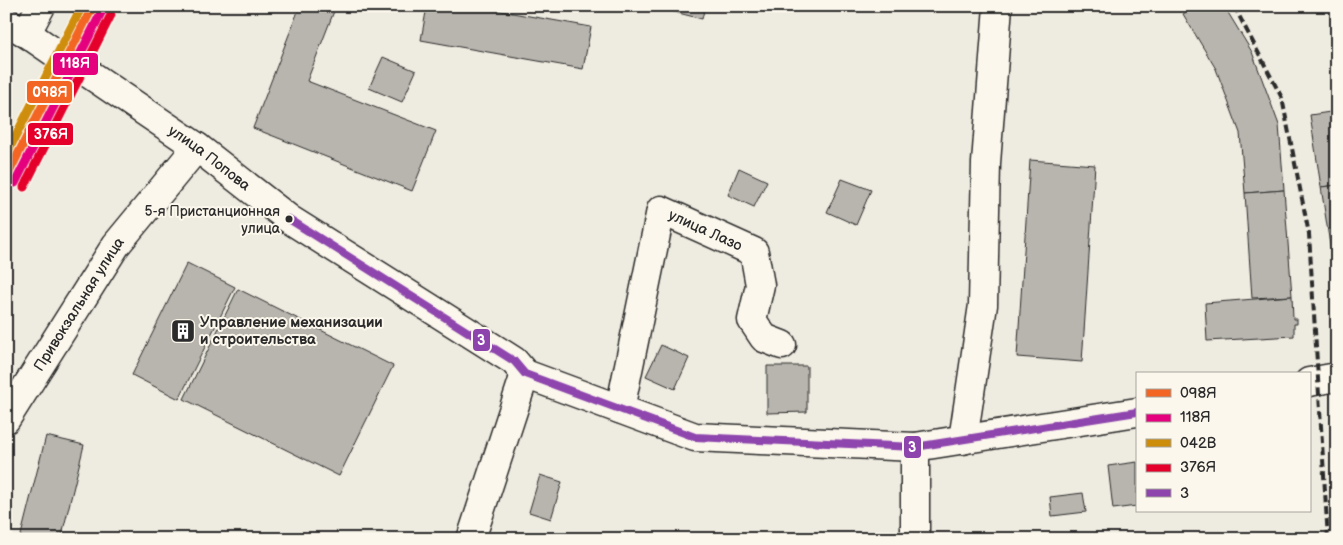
<svg xmlns="http://www.w3.org/2000/svg" width="1343" height="545" font-family="'Balsamiq Sans',sans-serif">
<rect width="100%" height="100%" fill="#eeebe0"/>
<filter id="ink" filterUnits="userSpaceOnUse"><feTurbulence type="fractalNoise" baseFrequency=".02" numOctaves="2"/><feDisplacementMap in="SourceGraphic" scale="10" xChannelSelector="R" yChannelSelector="G"/><feConvolveMatrix kernelMatrix="1 2 1 2 8 2 1 2 1" color-interpolation-filters="sRGB"/></filter>
<g filter="url(#ink)">
<!-- building -->
<g fill="#b8b5ae" stroke="#2b2b2b">
<path d="M300,6H336L307,81L436,131L412,191L253,128Z"/>
<path d="M427,6H473L591,27L583,69L421,40Z"/>
<path d="M651,6H705L702,19Z"/>
<path d="M1195,6H1224L1252,52L1279,125L1284,190L1245,193L1240,133L1216,69L1183,14Z"/>
<path d="M383,57L416,71L402,102L369,88Z"/>
<path d="M1337,111V185L1321,187L1310,115Z"/>
<path d="M1030,160L1095,165L1082,362L1017,357Z"/>
<path d="M739,168L767,181L754,207L728,195Z"/>
<path d="M842,179L871,190L856,225L827,212Z"/>
<path d="M1337,185V290L1321,187Z"/>
<path d="M1284,190L1292,296L1252,298L1245,193Z"/>
<path d="M187,263L235,287L179,399L132,375Z"/>
<path d="M238,289L393,366L339,476L184,399Z"/>
<path d="M1292,296L1293,319H1297V324H1294V336L1207,341L1205,303Z"/>
<path d="M661,345L689,358L675,389L646,376Z"/>
<path d="M767,366H807V412L767,413Z"/>
<path d="M46,436L84,445L61,539H20Z"/>
<path d="M1137,462V506L1113,509L1108,466Z"/>
<path d="M540,475L562,482L551,519L529,512Z"/>
<path d="M1083,493L1086,512L1052,516L1050,497Z"/>
</g>
<g fill="none" stroke-linecap="round" stroke-linejoin="round">
<defs>
<g id="minor">
<path id="s1" d="M6,22C33,34 53,55 79,67L197,147L289,219L514,361L525,374L695,437L915,447L1137,412"/>
<path d="M27,32L41,6"/>
<path d="M1309,382L1337,377"/>
<path id="s2" d="M620,409L661,210L754,252L760,285L752,320L764,338L782,345"/>
<path id="s3" d="M6,419L116,245L197,147"/>
<path d="M963,440L983,305L986,163L998,6"/>
<path d="M915,447V539"/>
<path d="M471,539L525,374"/>
</g>
</defs>
<!-- minor casing -->
<use href="#minor" stroke="#2b2b2b" stroke-width="31"/>
<!-- minor -->
<use href="#minor" stroke="#fbf7ec" stroke-width="28"/>
<!-- rail -->
<path stroke="#2b2b2b" stroke-width="4" stroke-dasharray="8 4" stroke-linecap="butt" d="M1234,6L1282,98L1309,234L1328,539"/>
<defs>
<path id="bus-1" d="M289,219L514,361L525,374L695,437L915,447L1137,412"/>
</defs>
<!-- bus-1 casing -->
<use href="#bus-1" stroke="#fbf7ec" stroke-width="11"/>
<!-- bus-1 -->
<use href="#bus-1" stroke="#8e44ad" stroke-width="8"/>
<defs>
<path id="rail-1" d="M6,178L93,6"/>
<path id="rail-2" d="M15,183L102,11"/>
<path id="rail-3" d="M6,155L82,6"/>
<path id="rail-4" d="M24,187L111,15"/>
</defs>
<!-- rail-1 casing -->
<use href="#rail-1" stroke="#fbf7ec" stroke-width="12"/>
<!-- rail-2 casing -->
<use href="#rail-2" stroke="#fbf7ec" stroke-width="12"/>
<!-- rail-3 casing -->
<use href="#rail-3" stroke="#fbf7ec" stroke-width="12"/>
<!-- rail-4 casing -->
<use href="#rail-4" stroke="#fbf7ec" stroke-width="12"/>
<!-- rail-1 -->
<use href="#rail-1" stroke="#f26522" stroke-width="9"/>
<!-- rail-2 -->
<use href="#rail-2" stroke="#e5007d" stroke-width="9"/>
<!-- rail-3 -->
<use href="#rail-3" stroke="#ce8d09" stroke-width="9"/>
<!-- rail-4 -->
<use href="#rail-4" stroke="#e4002b" stroke-width="9"/>
</g>
</g>
<!-- icons -->
<defs>
<symbol id="building-square" viewBox="-11 -11 22 22"><rect x="-9" y="-9" width="18" height="18" rx="4" fill="#2b2b2b" stroke="#fbf7ec"/><path d="M-4-6H4V6H1V3H-1V6H-4ZM-2.5-4.3h1.7v1.8h-1.7ZM.8-4.3h1.7v1.8H.8ZM-2.5-1h1.7V.8h-1.7ZM.8-1h1.7V.8H.8Z" fill="#fff"/></symbol>
</defs>
<g fill-rule="evenodd">
<use href="#building-square" x="169" y="317" width="28" height="28"/>
</g>
<!-- markers -->
<circle fill="#2b2b2b" stroke="#fbf7ec" stroke-width="2" cx="289" cy="219" r="4.5"/>
<g text-anchor="middle" dominant-baseline="central" stroke-width="4" stroke-linejoin="round" paint-order="stroke">
<!-- bus labels -->
<g font-size="14" fill="#2b2b2b" stroke="#fbf7ec" text-anchor="end">
<text x="280" y="211">5-я Пристанционная<tspan x="280" dy="17">улица</tspan></text>
</g>
<!-- street labels -->
<g font-size="15" fill="#2b2b2b" stroke="#fbf7ec">
<text stroke="none"><textPath href="#s1" startOffset="245">улица Попова</textPath></text>
<text stroke="none"><textPath href="#s2" startOffset="252">улица Лазо</textPath></text>
<text stroke="none"><textPath href="#s3" startOffset="136">Привокзальная улица</textPath></text>
</g>
<!-- poi labels -->
<g font-size="15" font-weight="bold" fill="#2b2b2b" stroke="#fbf7ec" text-anchor="start">
<text x="200" y="322">Управление механизации<tspan x="200" dy="17">и строительства</tspan></text>
</g>
</g>
<g stroke="#fbf7ec" stroke-width="2">
<rect x="52" y="52" width="47" height="24" rx="5" fill="#e5007d"/>
<rect x="26" y="80" width="47" height="24" rx="5" fill="#f26522"/>
<rect x="27" y="122" width="47" height="24" rx="5" fill="#e4002b"/>
<rect x="472" y="328" width="19" height="24" rx="5" fill="#8e44ad"/>
<rect x="903" y="435" width="19" height="24" rx="5" fill="#8e44ad"/>
</g>
<g font-size="14" text-anchor="middle" font-weight="bold" fill="#fff">
<text x="75" y="68">118Я</text>
<text x="50" y="97">098Я</text>
<text x="51" y="139">376Я</text>
<text x="481" y="345">3</text>
<text x="912" y="452">3</text>
</g>
<!-- margin -->
<rect width="1343" height="545" fill="none" stroke="#fbf7ec" stroke-width="25"/>
<rect x="12" y="12" width="1318" height="520" fill="none" stroke="#2b2b2b" stroke-width="2" filter="url(#ink)"/>
<!-- legend -->
<rect x="1136" y="372" width="175" height="140" fill="#fbf7ec" stroke="#a8a59f"/>
<rect x="1146" y="389" width="25" height="8" fill="#f26522" stroke="#a8a59f"/>
<text x="1180" y="398" font-size="15" fill="#2b2b2b">098Я</text>
<rect x="1146" y="414" width="25" height="8" fill="#e5007d" stroke="#a8a59f"/>
<text x="1180" y="422" font-size="15" fill="#2b2b2b">118Я</text>
<rect x="1146" y="439" width="25" height="8" fill="#ce8d09" stroke="#a8a59f"/>
<text x="1180" y="448" font-size="15" fill="#2b2b2b">042В</text>
<rect x="1146" y="464" width="25" height="8" fill="#e4002b" stroke="#a8a59f"/>
<text x="1180" y="472" font-size="15" fill="#2b2b2b">376Я</text>
<rect x="1146" y="489" width="25" height="8" fill="#8e44ad" stroke="#a8a59f"/>
<text x="1180" y="498" font-size="15" fill="#2b2b2b">3</text>
</svg>
